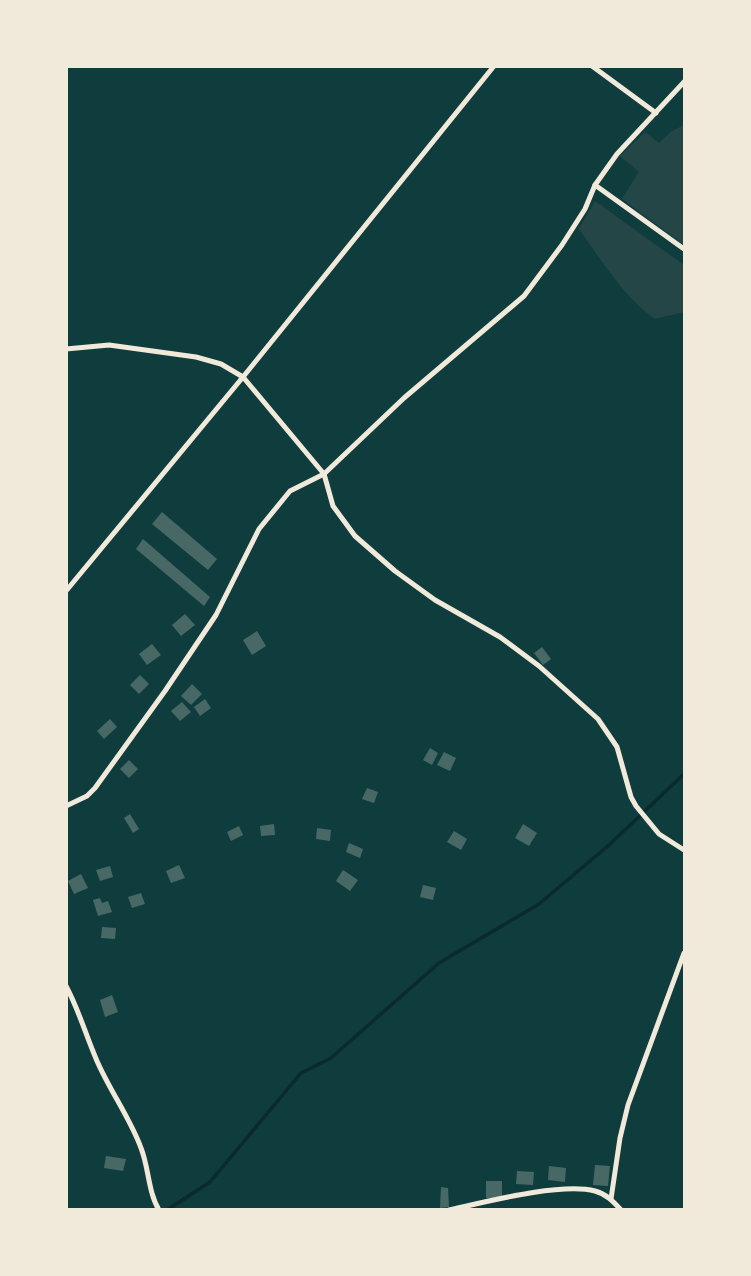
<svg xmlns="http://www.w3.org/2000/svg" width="751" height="1276" font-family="'Roboto Serif',serif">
<rect width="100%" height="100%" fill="#0f3d3e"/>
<!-- green -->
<g fill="#244646">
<path d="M684,125V124V245L622,199L639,172L620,156L645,132L659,143L672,131Z"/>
<path d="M595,201L684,265V312L655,319C624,297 601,260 579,229Z"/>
</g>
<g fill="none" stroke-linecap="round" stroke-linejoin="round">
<!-- stream -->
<path stroke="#0a2a2b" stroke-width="3.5" d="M167,1210L210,1182L301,1073L331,1058L439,963L539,904L609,845L684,774"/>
</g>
<!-- building -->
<g fill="#486865">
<path d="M162,512L217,559L208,570L152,524Z"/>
<path d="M143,539L210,597L204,606L136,549Z"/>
<path d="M185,614L195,625L181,636L172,625Z"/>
<path d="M257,631L266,646L252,655L243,640Z"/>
<path d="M152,644L161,655L147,665L139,654Z"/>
<path d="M542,647L551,659L543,665L534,653Z"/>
<path d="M140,675L149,684L139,694L130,685Z"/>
<path d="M192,684L202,694L191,705L181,696Z"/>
<path d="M205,699L211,708L200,716L194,707Z"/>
<path d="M182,702L191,712L180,721L171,711Z"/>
<path d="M110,719L117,727L104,739L97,731Z"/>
<path d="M430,748L438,753L432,765L423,760Z"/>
<path d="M444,752L456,758L450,771L437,765Z"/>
<path d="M129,760L138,769L129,778L120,769Z"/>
<path d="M367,788L378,792L374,803L362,799Z"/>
<path d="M130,814L139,829L133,833L124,818Z"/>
<path d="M274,824L275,835L261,836L260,826Z"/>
<path d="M523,824L537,833L529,846L515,838Z"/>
<path d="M239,826L243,835L231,841L227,832Z"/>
<path d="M317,828L331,830L330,841L316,839Z"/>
<path d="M454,831L467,839L461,850L447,842Z"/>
<path d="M349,843L363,849L360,858L346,852Z"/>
<path d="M179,865L185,878L171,883L166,871Z"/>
<path d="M110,866L113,877L100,881L96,870Z"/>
<path d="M343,870L358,880L350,891L336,881Z"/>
<path d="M81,874L88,888L74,894L68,881Z"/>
<path d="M423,885L436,888L433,900L420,897Z"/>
<path d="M141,893L145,904L132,908L128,897Z"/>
<path d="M100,898L102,903L108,901L112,912L98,916L93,900Z"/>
<path d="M102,927L116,928L115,939L101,938Z"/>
<path d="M112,995L118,1012L105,1017L100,1000Z"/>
<path d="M106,1156L126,1159L123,1171L104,1168Z"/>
<path d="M595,1165L610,1166L608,1186L593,1185Z"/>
<path d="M549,1166L566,1168L565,1182L548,1180Z"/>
<path d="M517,1171L534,1172L533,1185L516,1184Z"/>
<rect x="486" y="1181" width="16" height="17"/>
<path d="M441,1187L448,1188L449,1207L440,1208Z"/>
</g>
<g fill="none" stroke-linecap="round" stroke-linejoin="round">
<!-- minor -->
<g stroke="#f1e9da" stroke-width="5">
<path d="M592,66L656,113"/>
<path d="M595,185L684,249"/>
<path d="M66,349L109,345L196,357L221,364L243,377L324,474L333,506L355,536L395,571L435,600L500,637L539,666L598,719L617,747L631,797L636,806L659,834L684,850"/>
<path d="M66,591L243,377L494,66"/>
<path d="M66,806L87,796L95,788L165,691L216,615L259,529L290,491L324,474L404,398L524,296L562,245L585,209L595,185L617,154L684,82"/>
<path d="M66,986C79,1010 86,1036 97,1061C110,1091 130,1118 141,1148C149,1168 148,1192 159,1210"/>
<path d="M611,1199L620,1138L628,1105L684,953"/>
<path d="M449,1210C485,1202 562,1182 595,1191C606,1194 613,1201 621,1210"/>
</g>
</g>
<!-- border -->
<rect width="751" height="1276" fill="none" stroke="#f1e9da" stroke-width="136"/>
</svg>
